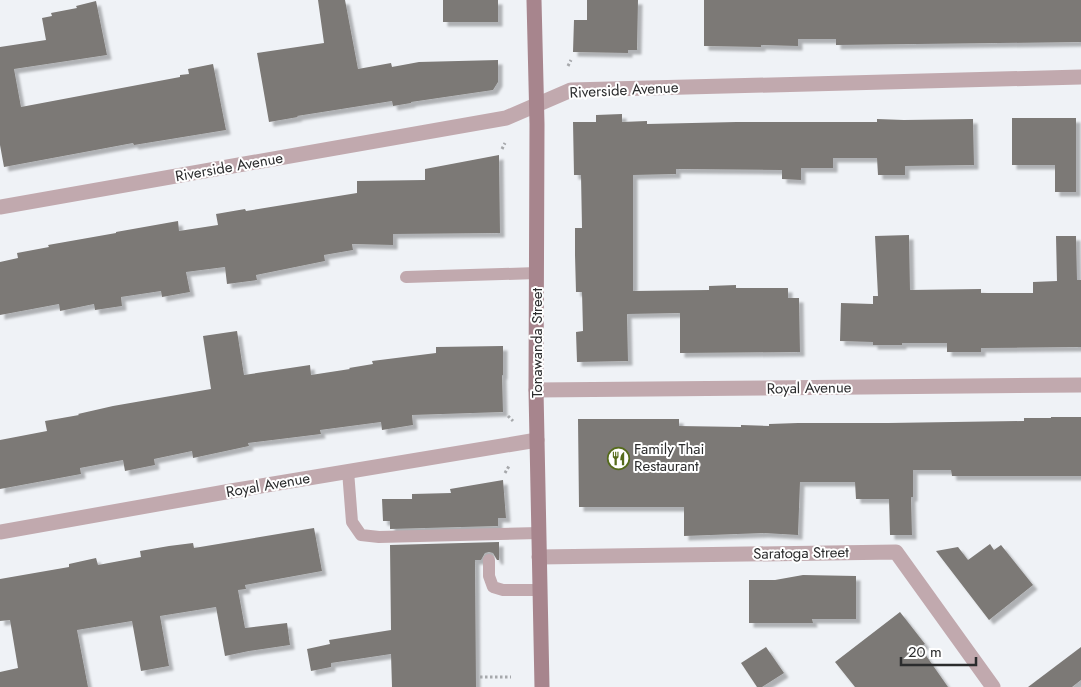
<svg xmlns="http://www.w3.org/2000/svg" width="1081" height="687" font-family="Jost,sans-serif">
<defs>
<filter id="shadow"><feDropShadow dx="4.5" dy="4.5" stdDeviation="1" flood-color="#0004"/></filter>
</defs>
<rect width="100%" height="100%" fill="#eff2f6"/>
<!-- building -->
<g fill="#7c7976" filter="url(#shadow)">
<path d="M318,0H345L358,69L391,63L392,67L419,62L498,60V82L493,90L411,102V103L393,106L392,101L297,116L298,117L269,122L257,53L324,43Z"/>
<rect x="443" y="0" width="55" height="22"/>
<path d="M587,0H638L637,50H628V53L573,52L574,20H587Z"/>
<path d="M704,0H1081V42L836,45V39H798V46L761,45V47L704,46Z"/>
<path d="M96,1L107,55L14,69L21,107L180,77V75L189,74L188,69L213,64L226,130L134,145L133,143L4,167L0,145V47L46,40L42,18L52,16L51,13L77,8L76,6Z"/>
<path d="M622,114V122L647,121V124L737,122H877V119L904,120L973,119L974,165L905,166V175H878L877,158H833V168H801V180L782,179V170L676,169V174L633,175V291L709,290V286L736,285V288H788V298H799L800,352L680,353V313L627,314L628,361L577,362L576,332L583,331L582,292H576L575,255V228H582L581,175H574L573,122H596V115Z"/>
<path d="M1012,118H1076V192H1055V165H1012Z"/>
<path d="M499,155L500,233L393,234V245L352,244L353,250L324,255L325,261L256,275L257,280L227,284L225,267L186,272L190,292L162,297L161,291L121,297L122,306L95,310L94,304L60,311L59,304L0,315V262L18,258L17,253L49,247L48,245L116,233V232L178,221L179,231L218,225L216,214L245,209L246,211L357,193V181L425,180V169Z"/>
<path d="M909,235L910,290L981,289V293H1033V282L1057,281L1056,236H1076L1077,280H1081V347L981,348V352H947V343H902V345H873V342L840,341L841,303L873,304V296H878L875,236Z"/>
<path d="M237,331L244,375L310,365L311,375L350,369L349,368L373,364L372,361L436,353V347L503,346V375H502L503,412L412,415L413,425L382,430L381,422L320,430L321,434L248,443L249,446L193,458L192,451L154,459L155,465L125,471L123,460L80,468L81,474L0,489V440L47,431L45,421L79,415L78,414L113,406L211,389L203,336Z"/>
<path d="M1051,417H1081V476H952L951,470H913V497H911L912,535H890L889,499H856L855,482H800L798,535L764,533L684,536V507H579L578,419H679V426L741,427V425L769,426V424L798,423H888L1024,421V418H1051Z"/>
<path d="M503,480L506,518H498V526L390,529V521H383L382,499H412V494L451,493L450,489Z"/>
<path d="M314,528L322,571L245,585L246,589L238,590L245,628L287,623L290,645L249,651L225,656L216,607L160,616L169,666L141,671L132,621L77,630L88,687H0V672L18,668L10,620L0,621V579L69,567V564L96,558L98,565L141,557L140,551L169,546L193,543L194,548Z"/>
<path d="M499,542V560H497L493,553L489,552L485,553L481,560H475L476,687H392L391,654L331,663V667L311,671L307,649L330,644L329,640L391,630L390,545Z"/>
<path d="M990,544L994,550L1001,545L1033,585L989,620L936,551L958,547L968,560Z"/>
<path d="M803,575L856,576V619H812L813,623H749V580H775Z"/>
<path d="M900,612L925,644L920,647L948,687H855L835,662Z"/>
<path d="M766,647L784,673L762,687H757L741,663Z"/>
<path d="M1081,647V680L1072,687H1028Z"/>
</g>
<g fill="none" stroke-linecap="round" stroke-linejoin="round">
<!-- path -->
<g stroke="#a6a8ab" stroke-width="3" stroke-dasharray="2.5 2.5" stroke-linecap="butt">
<path d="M568,66L571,60"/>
<path d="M502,149L505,143"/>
<path d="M508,416L513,421"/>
<path d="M505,473L509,466"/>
<path d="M480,677H511"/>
</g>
<!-- lane -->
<g stroke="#c1a9ae" stroke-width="12">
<path d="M406,277L537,273"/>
<path d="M348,471L352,522L361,535L379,537L539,533"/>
<path d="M489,560V576L493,587L503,590H540"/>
</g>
<!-- street -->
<g stroke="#c1a9ae" stroke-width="15">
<path d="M0,207L506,118L571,90L1081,77"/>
<path d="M536,390L1081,385"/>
<path d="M0,532L231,491L537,440"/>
<path d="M539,557L896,552L993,687"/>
</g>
<!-- secondary -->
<path stroke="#a7858d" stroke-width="15" d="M534,0L537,124L536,390L542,687"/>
</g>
<!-- icons -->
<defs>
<symbol id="restaurant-ring" viewBox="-11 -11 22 22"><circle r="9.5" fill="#fff" stroke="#556b1b" stroke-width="1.5"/><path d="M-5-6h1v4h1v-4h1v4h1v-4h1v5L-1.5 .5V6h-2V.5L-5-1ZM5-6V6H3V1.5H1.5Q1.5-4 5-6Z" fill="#556b1b"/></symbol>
</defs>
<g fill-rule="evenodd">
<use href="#restaurant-ring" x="606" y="446" width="25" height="25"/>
</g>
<g text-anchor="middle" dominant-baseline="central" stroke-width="4" stroke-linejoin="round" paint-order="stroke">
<!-- street labels -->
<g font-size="15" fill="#2b2c2d" stroke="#fff">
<text transform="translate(624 90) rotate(-3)">Riverside Avenue</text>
<text transform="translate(229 167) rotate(-10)">Riverside Avenue</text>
<text transform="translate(537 343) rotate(-90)">Tonawanda Street</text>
<text transform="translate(809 388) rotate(-1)">Royal Avenue</text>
<text transform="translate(268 485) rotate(-10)">Royal Avenue</text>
<text transform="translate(801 553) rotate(-1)">Saratoga Street</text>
</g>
<!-- poi labels -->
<g font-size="15" fill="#2b2c2d" stroke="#fff" text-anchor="start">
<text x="634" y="449">Family Thai<tspan x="634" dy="17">Restaurant</tspan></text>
</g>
</g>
<!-- scale -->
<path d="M901 657v8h75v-8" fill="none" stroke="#2b2c2d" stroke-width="2.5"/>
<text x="908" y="657" font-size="15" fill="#2b2c2d" stroke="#ffffff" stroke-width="4" paint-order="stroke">20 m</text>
</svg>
